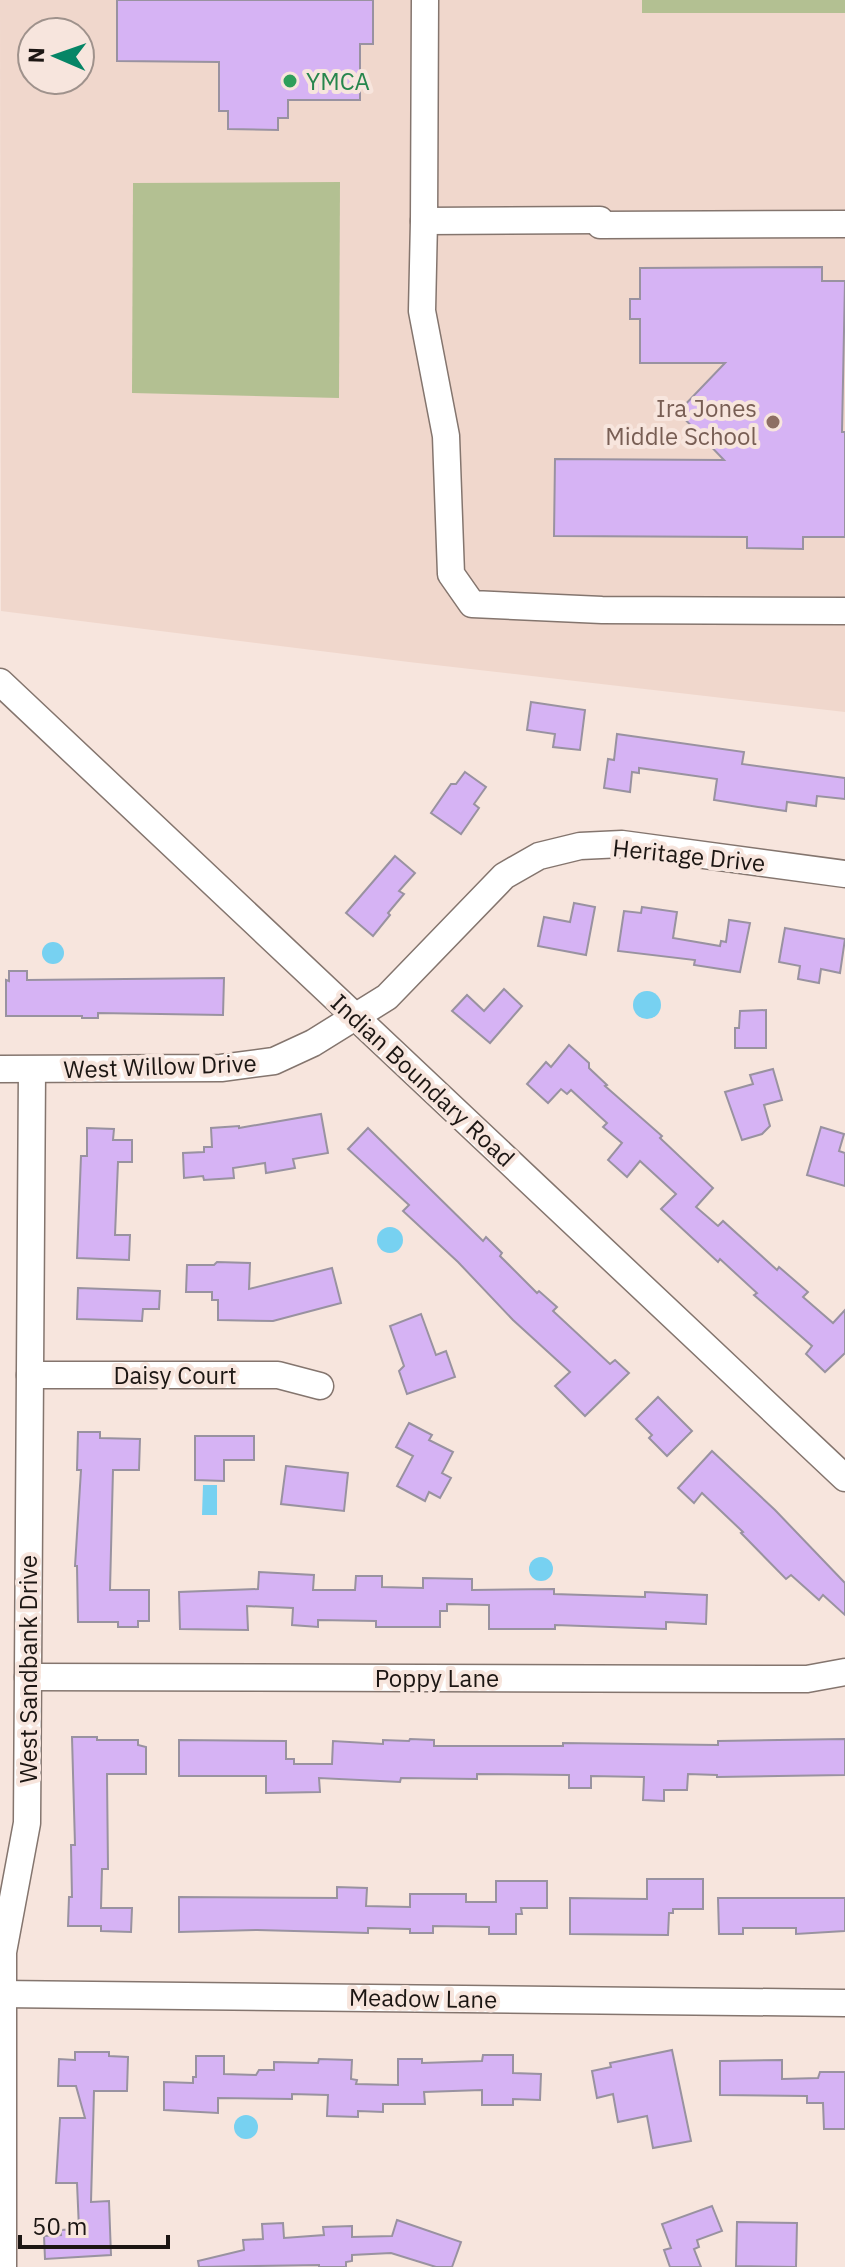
<svg xmlns="http://www.w3.org/2000/svg" width="845" height="2267" font-family="'IBM Plex Sans',sans-serif">
<rect width="100%" height="100%" fill="#f7e5dd"/>
<!-- built -->
<path fill="#f0d7cc" fill-rule="evenodd" d="M0,0H845V712L409,662L1,611ZM32,32H80V80H32Z"/>
<!-- green -->
<g fill="#b3c092">
<rect x="642" y="0" width="203" height="13"/>
<path d="M340,182L339,398L132,393L133,183Z"/>
</g>
<!-- water -->
<g fill="#77d1f1">
<circle cx="53" cy="953" r="11"/>
<circle cx="647" cy="1005" r="14"/>
<circle cx="390" cy="1240" r="13"/>
<path d="M203,1485H217V1515H202Z"/>
<circle cx="541" cy="1569" r="12"/>
<circle cx="246" cy="2127" r="12"/>
</g>
<!-- building -->
<g fill="#d6b3f4" stroke="#9992a0" stroke-width="2">
<path d="M117,0H373V44H360V100H288V118H278V130L228,129V111H219V62L117,61Z"/>
<path d="M822,267V281H845L842,432H845V537H803V549L747,548V537L554,536L555,459L724,460L678,412L725,363H640V319H630V299H640V268Z"/>
<path d="M531,702L585,710L580,750L553,747L555,734L527,730Z"/>
<path d="M617,734L744,752L742,764L845,778V799L817,796L816,806L787,802L786,811L758,807L714,800L717,779L639,768V773L632,772L630,792L604,788L608,759L614,760Z"/>
<path d="M465,772L486,787L474,804L479,808L461,834L431,813L451,784H456Z"/>
<path d="M395,856L415,873L399,891L404,894L388,913L390,915L373,936L346,913Z"/>
<path d="M574,903L595,907L586,955L538,946L544,917L570,922Z"/>
<path d="M642,907L677,912L673,938L720,946L721,941L726,942L729,920L750,923L740,972L694,965L695,960L618,951L624,911L641,913Z"/>
<path d="M785,928L845,939L840,973L821,969L819,983L798,979L800,966L779,962Z"/>
<path d="M9,971H27V980L224,978L223,1015L98,1013V1018H82V1016H6V980L9,981Z"/>
<path d="M504,989L522,1006L490,1043L452,1011L467,995L484,1011Z"/>
<path d="M766,1010V1048H735V1028H739L740,1011Z"/>
<path d="M569,1045L589,1063V1068L607,1085L605,1086L662,1136L660,1138L713,1188L696,1207L718,1226L723,1221L777,1270L779,1267L808,1292L803,1297L833,1323L845,1310V1353L825,1372L806,1354L812,1346L754,1295L757,1293L720,1259L718,1262L661,1209L676,1194L640,1161L627,1177L608,1160L622,1143L603,1127L607,1123L571,1090L567,1094L561,1089L548,1103L527,1084L546,1062L551,1067Z"/>
<path d="M773,1069L782,1100L764,1105L770,1126L762,1134L742,1140L725,1092L753,1084L750,1075Z"/>
<path d="M321,1114L328,1153L293,1159L295,1168L266,1173L265,1163L233,1168L234,1178L204,1180L203,1176L184,1178L183,1153L204,1152V1147H212L211,1128L239,1126V1128Z"/>
<path d="M821,1127L844,1134L839,1151L845,1153V1186L807,1175Z"/>
<path d="M87,1128L114,1129L113,1140H132V1162H118L115,1235H130L129,1260L77,1258L81,1156H87Z"/>
<path d="M368,1128L483,1241L486,1237L502,1253L500,1256L537,1293L539,1291L557,1307L553,1311L610,1364L615,1360L629,1373L585,1416L555,1386L570,1372L513,1320L458,1262L403,1211L409,1205L348,1149Z"/>
<path d="M217,1262L250,1263L249,1289L332,1268L341,1303L273,1321L218,1320V1300H212V1292H186L187,1265H214Z"/>
<path d="M78,1288L160,1291L159,1309H143L142,1321L77,1319Z"/>
<path d="M421,1314L436,1355L446,1351L455,1377L407,1394L399,1371L404,1366L390,1326Z"/>
<path d="M658,1397L692,1431L667,1456L649,1438L652,1435L636,1419Z"/>
<path d="M409,1423L432,1435L429,1440L453,1452L442,1473L451,1478L440,1498L429,1492L425,1501L397,1486L413,1456L396,1447Z"/>
<path d="M78,1432H100V1438L140,1439L139,1470H113L110,1590H149V1621H138V1627H118V1622H78L77,1566H75L81,1470H77Z"/>
<path d="M195,1436H254V1460H224V1481L195,1480Z"/>
<path d="M712,1451L775,1510L845,1583V1615L823,1595L819,1600L791,1575L786,1579L741,1533L743,1532L702,1493L694,1503L678,1488Z"/>
<path d="M286,1466L348,1473L344,1511L281,1504Z"/>
<path d="M259,1572L314,1575L313,1590H355L356,1576H382V1587L423,1588V1578L472,1579V1590L554,1589V1594L645,1597V1592L707,1595L706,1624L666,1622V1629L555,1625V1629H489V1605L447,1604V1611H440V1627H376V1621L318,1620V1627L292,1625L293,1608L247,1606L248,1630L180,1629L179,1592L258,1589Z"/>
<path d="M72,1737H97V1740H138V1745L146,1747V1774H107L108,1869H102L101,1908H132L131,1932L101,1931V1926H68L69,1897H72L71,1845H75Z"/>
<path d="M410,1739L434,1740V1746H563V1743L718,1745V1741L845,1739V1775L717,1777V1775L688,1774L687,1790H664V1801L643,1800L644,1777L591,1776V1788H569V1775L477,1774V1779L401,1778L400,1782L319,1778L320,1792L266,1793V1776H179V1740L286,1741V1759H294V1764H332L333,1741L383,1744V1740L409,1741Z"/>
<path d="M647,1879H703V1909H673V1913H669L668,1935L570,1934V1898L647,1899Z"/>
<path d="M496,1881H547V1908H521L522,1914H516V1934H489V1927L433,1926V1933H410V1929L368,1928V1933L257,1930L179,1932V1897L337,1898V1887L367,1888L366,1906L410,1907V1894H466V1902H496Z"/>
<path d="M718,1898H845V1931L796,1934V1928H743V1934H719Z"/>
<path d="M672,2050L691,2141L653,2148L647,2116L618,2122L613,2094L597,2098L592,2071L611,2067L610,2063Z"/>
<path d="M75,2052H109V2056L128,2057L127,2091H94L91,2202L109,2201L111,2255L45,2259L44,2236L61,2235L60,2230L79,2229L77,2183H56L60,2118H85L76,2086H58L59,2059L75,2060Z"/>
<path d="M483,2055H513V2073L541,2074L540,2100L513,2099V2105H482V2090L424,2092L425,2104H383V2112L358,2111V2117L327,2116L328,2095L292,2094V2099L218,2098V2113L164,2110V2082L193,2083V2077H196V2056H224V2074L256,2075L259,2070H274V2062L318,2063L319,2059L352,2060L351,2079L357,2080L356,2084L398,2085V2059H422V2063L482,2061Z"/>
<path d="M782,2060V2079L818,2078L820,2072H845V2129H824L823,2103H807V2096L720,2095V2061Z"/>
<path d="M712,2206L722,2231L697,2240L699,2247L694,2249L701,2267H670L664,2250L671,2248L662,2224Z"/>
<path d="M397,2220L461,2242L452,2267H436L391,2253L352,2255V2261L346,2262V2267H319V2265L199,2267L198,2261L244,2250L243,2240L263,2239L262,2224L283,2223L284,2238L324,2235L323,2227L352,2226V2237L392,2236Z"/>
<path d="M737,2222L797,2223L796,2267L736,2266Z"/>
</g>
<g fill="none" stroke-linecap="round" stroke-linejoin="round">
<defs>
<g id="minor">
<path d="M425,0L424,221L600,220"/>
<path d="M424,221L422,311L446,436L451,574L472,604L602,610L845,611"/>
<path d="M600,225L845,224"/>
<path d="M0,682L845,1478"/>
<path d="M0,1069L221,1068L274,1061L313,1043L387,997L504,876L539,856L580,846L622,844L845,874"/>
<path d="M30,1375H278L320,1386"/>
<path d="M28,1677L807,1679L845,1672"/>
<path d="M0,1994L845,2003"/>
<path d="M3,2267V1952L27,1823L32,1070"/>
</g>
</defs>
<!-- minor casing -->
<use href="#minor" stroke="#84756e" stroke-width="29"/>
<!-- minor -->
<use href="#minor" stroke="#fff" stroke-width="26"/>
</g>
<!-- markers -->
<circle fill="#2e9e5b" stroke="#f7e5dd" stroke-width="3" cx="290" cy="81" r="8"/>
<circle fill="#8d6e63" stroke="#f7e5dd" stroke-width="3" cx="773" cy="422" r="8"/>
<g text-anchor="middle" dominant-baseline="central" stroke-width="8" stroke-linejoin="round" paint-order="stroke">
<!-- leisure labels -->
<g font-size="24" fill="#27864d" stroke="#f7e5dd" text-anchor="start">
<text x="306" y="81">YMCA</text>
</g>
<!-- education labels -->
<g font-size="24" fill="#785e54" stroke="#f7e5dd" text-anchor="end">
<text x="757" y="408">Ira Jones<tspan x="757" dy="28">Middle School</tspan></text>
</g>
<!-- street labels -->
<g font-size="24" fill="#1c1613" stroke="#f7e5dd">
<text transform="translate(689 855) rotate(6)">Heritage Drive</text>
<text transform="translate(160 1066) rotate(-2)">West Willow Drive</text>
<text transform="translate(423 1080) rotate(43)">Indian Boundary Road</text>
<text x="175" y="1375">Daisy Court</text>
<text transform="translate(28 1669) rotate(-90)">West Sandbank Drive</text>
<text x="437" y="1678">Poppy Lane</text>
<text transform="translate(423 1998) rotate(1)">Meadow Lane</text>
</g>
</g>
<!-- north arrow -->
<g transform="translate(56 56) rotate(272)"><circle r="38" fill="#f7e5dd" stroke="#9f928c" stroke-width="2"/>
<path d="M0-6L14 30L0 20L-14 30Z" fill="#068566"/>
<text y="-12" font-size="22" font-weight="bold" text-anchor="middle" fill="#1c1613">N</text>
</g>
<!-- scale -->
<path d="M20 2235v12h148v-12" fill="none" stroke="#1c1613" stroke-width="4"/>
<text x="32" y="2235" font-size="24" fill="#1c1613" stroke="#f7e5dd" stroke-width="6" paint-order="stroke">50 m</text>
</svg>
